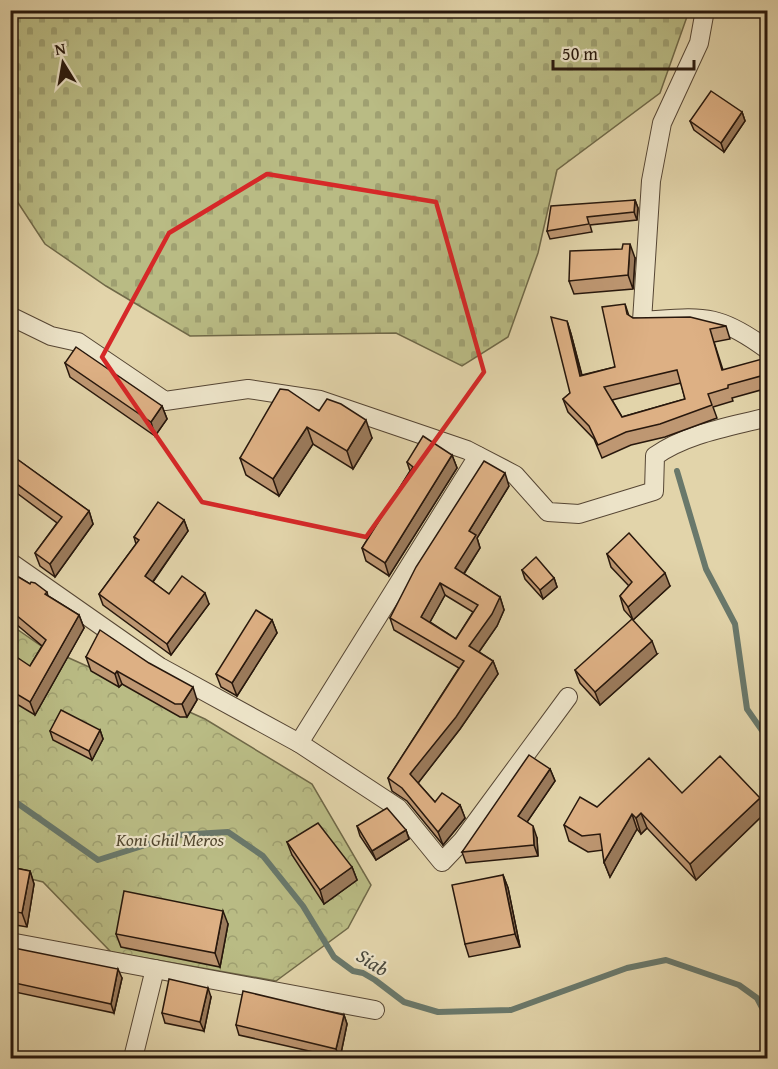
<svg xmlns="http://www.w3.org/2000/svg" width="778" height="1069" font-family="'Gentium Book Plus',serif">
<defs>
<pattern id="forest-crowns" width="20" height="18" patternUnits="userSpaceOnUse" patternTransform="scale(1.5)"><rect width="20" height="18" fill="#b9bb84"/><path d="M2 6a3 3 0 1 1 6 0M12 15a3 3 0 1 1 6 0" fill="none" stroke="#9fa071"/></pattern>
<pattern id="cemetery-stones" width="16" height="16" patternUnits="userSpaceOnUse" patternTransform="scale(1.5)"><rect width="16" height="16" fill="#b9bb84"/><path d="M2 7V4a2 2 0 0 1 4 0v3zM10 15v-3a2 2 0 0 1 4 0v3z" fill="#9fa071"/></pattern>
</defs>
<rect width="100%" height="100%" fill="#e2d4aa"/>
<filter id="stains"><feTurbulence type="fractalNoise" baseFrequency=".00333" numOctaves="4"/><feColorMatrix values="0 0 0 0 .2 0 0 0 0 .09 0 0 0 0 .02 0 0 0 .5 -.17"/></filter>
<radialGradient id="worn" r=".72"><stop offset=".6" stop-color="#630" stop-opacity="0"/><stop offset="1" stop-color="#630" stop-opacity=".3"/></radialGradient>
<!-- forest -->
<path fill="url(#forest-crowns)" stroke="#706948" stroke-width="1.5" d="M11,625L40,645L205,719L312,784L371,885L348,928L276,981L111,952L43,882L11,874Z"/>
<!-- cemetery -->
<path fill="url(#cemetery-stones)" stroke="#706948" stroke-width="1.5" d="M10,11L11,10L689,11L660,93L557,170L538,253L508,337L462,366L396,333L190,336L106,286L45,244L11,192Z"/>
<g fill="none" stroke-linecap="round" stroke-linejoin="round">
<!-- stream -->
<g stroke="#69786b" stroke-width="6">
<path d="M677,471L706,569L735,624L747,709L768,739"/>
<path d="M10,798L98,860L177,835L228,832L263,856L303,906L334,957L353,971L363,973L375,980L404,1002L438,1012L511,1010L627,968L666,960L739,985L757,998L768,1019"/>
</g>
<defs>
<g id="minor">
<path d="M705,10L699,43L662,123L651,181L642,321C702,317 717,312 768,350"/>
<path d="M10,316L51,336L78,342L165,401L248,389L320,400L467,450L515,475L548,512L579,514L654,491L655,456C688,433 730,427 768,417"/>
<path d="M10,562L160,667L299,743L478,456"/>
<path d="M299,743L398,808L442,862L462,841L568,697"/>
<path d="M10,942L375,1010"/>
<path d="M133,1058L155,969"/>
</g>
</defs>
<!-- minor casing -->
<use href="#minor" stroke="#564634" stroke-width="20"/>
<!-- minor -->
<use href="#minor" stroke="#ece3c8" stroke-width="18"/>
</g>
<!-- wall -->
<g fill="#be9772" stroke="#27170c" stroke-width="1.5" fill-rule="evenodd">
<path d="M742,112L745,121L724,152L694,130L690,121Z"/>
<path d="M635,200L638,208L637,220L590,225L592,232L550,239L547,231Z"/>
<path d="M635,258L633,289L574,294L569,281Z"/>
<path d="M625,304L629,316L633,318L726,326L730,339L714,342L723,370L768,369V388L732,398L733,401L713,407L717,418L665,437L631,445L602,458L594,439L568,412L563,399L570,393L567,321L571,334L582,375L615,367ZM681,383L685,399L622,417L612,400Z"/>
<path d="M65,363L162,406L167,419L155,436L70,377Z"/>
<path d="M319,411L372,438L353,469L313,444L279,496L246,475L240,458Z"/>
<path d="M10,454L89,511L93,524L55,577L40,566L35,553L57,523L14,491L10,496Z"/>
<path d="M452,455L457,468L389,576L366,561L362,548L410,471L407,462Z"/>
<path d="M509,486L477,538L480,548L464,574L500,597L504,610L497,626L479,652L493,661L498,674L460,729L418,783L435,802L460,805L465,818L443,845L407,801L392,791L388,778L459,668L394,630L390,618ZM445,595L473,612L456,639L430,622Z"/>
<path d="M184,520L188,531L153,582L169,594L209,604L171,655L103,605L99,594L136,544L134,537Z"/>
<path d="M607,554L670,586L633,620L624,610L620,596L629,586L611,567Z"/>
<path d="M522,570L554,578L557,587L543,599L525,579Z"/>
<path d="M10,572L30,584L47,592L48,596L79,615L84,628L35,715L10,700V669L30,666L42,646L10,619Z"/>
<path d="M272,620L277,633L237,696L221,687L216,674Z"/>
<path d="M657,654L600,705L580,683L575,670Z"/>
<path d="M86,657L197,700L187,717H180L122,684L119,687L91,671Z"/>
<path d="M100,730L103,739L92,760L53,740L50,731Z"/>
<path d="M550,769L555,781L527,822L537,838L538,856L466,863L462,852Z"/>
<path d="M682,793L765,813L696,880L647,828L641,834L637,829L610,877L604,862L603,850L588,852L569,841L564,825L597,807Z"/>
<path d="M357,826L406,830L409,839L376,860L360,836Z"/>
<path d="M287,842L352,867L357,880L324,904L292,855Z"/>
<path d="M10,867L30,871L34,884L27,927L10,924Z"/>
<path d="M503,875L508,888L520,947L469,957L465,944Z"/>
<path d="M228,924L220,967L121,947L116,934Z"/>
<path d="M10,952L122,978L114,1013L10,991Z"/>
<path d="M211,997L204,1031L165,1023L162,1013Z"/>
<path d="M344,1015L347,1024L340,1058L239,1035L236,1025Z"/>
</g>
<!-- shaded-wall -->
<g fill="#9b7b5c" stroke="#27170c" stroke-width="1.5">
<path d="M742,112L745,121L724,152L721,143Z"/>
<path d="M635,200L638,208L637,220L634,212Z"/>
<path d="M630,244L635,258L633,289L628,275Z"/>
<path d="M567,321L571,334L585,388L580,376Z"/>
<path d="M162,406L167,419L155,436L151,422Z"/>
<path d="M366,420L372,438L353,469L347,451Z"/>
<path d="M307,427L313,444L279,496L273,479Z"/>
<path d="M452,455L457,468L389,576L385,563Z"/>
<path d="M505,473L509,486L477,538L480,548L459,581L455,568L469,531Z"/>
<path d="M10,481L14,491L10,496Z"/>
<path d="M89,511L93,524L55,577L50,564Z"/>
<path d="M184,520L188,531L149,587L145,576Z"/>
<path d="M665,573L670,586L633,620L628,607Z"/>
<path d="M554,578L557,587L543,599L540,590Z"/>
<path d="M440,583L445,595L426,629L421,617Z"/>
<path d="M205,593L209,604L171,655L167,644Z"/>
<path d="M500,597L504,610L497,626L474,659L469,646Z"/>
<path d="M79,615L84,628L35,715L30,702Z"/>
<path d="M272,620L277,633L237,696L232,683Z"/>
<path d="M652,641L657,654L600,705L595,692Z"/>
<path d="M493,661L498,674L460,729L415,787L410,774Z"/>
<path d="M117,671L122,684L119,687L115,674Z"/>
<path d="M193,687L197,700L187,717L182,704Z"/>
<path d="M100,730L103,739L92,760L89,751Z"/>
<path d="M550,769L555,781L523,828L518,816Z"/>
<path d="M760,798L765,813L696,880L690,864Z"/>
<path d="M460,805L465,818L443,845L438,832Z"/>
<path d="M641,813L647,828L641,834L636,818Z"/>
<path d="M632,814L637,829L610,877L604,862Z"/>
<path d="M533,826L537,838L538,856L534,845Z"/>
<path d="M406,830L409,839L376,860L372,851Z"/>
<path d="M352,867L357,880L324,904L320,890Z"/>
<path d="M30,871L34,884L27,927L22,913Z"/>
<path d="M503,875L508,888L520,947L515,934Z"/>
<path d="M223,911L228,924L220,967L215,953Z"/>
<path d="M118,969L122,978L114,1013L111,1004Z"/>
<path d="M208,988L211,997L204,1031L200,1022Z"/>
<path d="M344,1015L347,1024L340,1058L336,1049Z"/>
</g>
<!-- building -->
<g fill="#ddb084" stroke="#27170c" stroke-width="1.5" fill-rule="evenodd">
<path d="M711,91L742,112L721,143L690,121Z"/>
<path d="M635,200L634,212L587,217L589,224L547,231L551,206Z"/>
<path d="M623,244H630L628,275L569,281L570,251L622,249Z"/>
<path d="M625,304L627,314L633,318L690,317L726,326L710,329L722,370L762,359L768,369V374L728,385V388L708,394L712,405L660,424L626,432L598,445L589,426L563,399L570,393L551,317L567,321L580,376L615,367L602,307ZM677,370L685,399L622,417L604,387Z"/>
<path d="M76,347L162,406L151,422L65,363Z"/>
<path d="M280,389L288,390L319,411L327,399L341,404L366,420L347,451L307,427L273,479L240,458Z"/>
<path d="M423,436L452,455L385,563L362,548L413,467L407,462Z"/>
<path d="M10,454L89,511L50,564L35,553L62,517L10,479Z"/>
<path d="M484,461L505,473L469,531L476,535L455,568L500,597L492,614L469,646L493,661L456,717L410,774L435,802L442,793L460,805L438,832L402,788L388,778L464,661L390,618L416,567ZM440,583L478,605L456,639L421,617Z"/>
<path d="M158,502L184,520L145,576L169,594L182,576L205,593L167,644L99,594L139,540L134,537Z"/>
<path d="M629,533L665,573L628,607L620,596L632,582L607,554Z"/>
<path d="M536,557L554,578L540,590L522,570Z"/>
<path d="M10,572L30,584L31,582L35,583L47,592L45,594L79,615L30,702L10,690V669L18,658L30,666L46,640L10,610Z"/>
<path d="M256,610L272,620L232,683L216,674Z"/>
<path d="M632,619L652,641L595,692L575,670Z"/>
<path d="M100,630L149,663L193,687L182,704H175L117,671L115,674L86,657Z"/>
<path d="M61,710L100,730L89,751L50,731Z"/>
<path d="M529,755L550,769L518,816L533,826L534,845L462,852Z"/>
<path d="M720,756L760,798L690,864L641,813L636,818L632,814L604,862L600,834L582,836L564,825L580,797L597,807L649,758L682,793Z"/>
<path d="M387,808L406,830L372,851L357,826Z"/>
<path d="M318,823L352,867L320,890L287,842Z"/>
<path d="M10,867L30,871L22,913L10,911Z"/>
<path d="M503,875L515,934L465,944L452,885Z"/>
<path d="M124,891L223,911L215,953L116,934Z"/>
<path d="M14,948L118,969L111,1004L10,982V952H13Z"/>
<path d="M169,979L208,988L200,1022L162,1013Z"/>
<path d="M243,991L344,1015L336,1049L236,1025Z"/>
</g>
<!-- marked area -->
<path fill="none" stroke="#d62828" stroke-width="4.5" stroke-linejoin="round" d="M267,174L436,202L484,372L366,537L202,502L102,357L169,233Z"/>
<g text-anchor="middle" dominant-baseline="central" stroke-width="4.5" stroke-linejoin="round" paint-order="stroke">
<!-- park labels -->
<g font-size="18" font-style="italic" fill="#534830" stroke="#ece3c8">
<text x="170" y="839">Koni Ghil Meros</text>
</g>
<!-- water labels -->
<g font-size="20" font-style="italic" fill="#48473c" stroke="#ece3c8">
<text transform="translate(373 962) rotate(33)">Siab</text>
</g>
</g>
<!-- margin -->
<rect width="778" height="1069" fill="none" stroke="#e2d4aa" stroke-width="36"/>
<rect x="12" y="12" width="754" height="1045" fill="none" stroke="#27170c" stroke-width="3"/>
<rect x="18" y="18" width="742" height="1033" fill="none" stroke="#27170c" stroke-width="1.5"/>
<!-- north arrow -->
<g transform="translate(63 63) rotate(349)" stroke="#ece3c8" stroke-width="4.5" paint-order="stroke">
<path d="M0-4.5L10 22L0 15L-10 22Z" fill="#27170c"/>
<text y="-9" font-size="16" font-weight="bold" text-anchor="middle" fill="#27170c">N</text>
</g>
<!-- scale -->
<path d="M553 60v9h141v-9" fill="none" stroke="#27170c" stroke-width="3"/>
<text x="562" y="60" font-size="18" fill="#27170c" stroke="#ece3c8" stroke-width="4.5" paint-order="stroke">50 m</text>
<rect width="100%" height="100%" filter="url(#stains)"/>
<rect width="100%" height="100%" fill="url(#worn)"/>
</svg>
